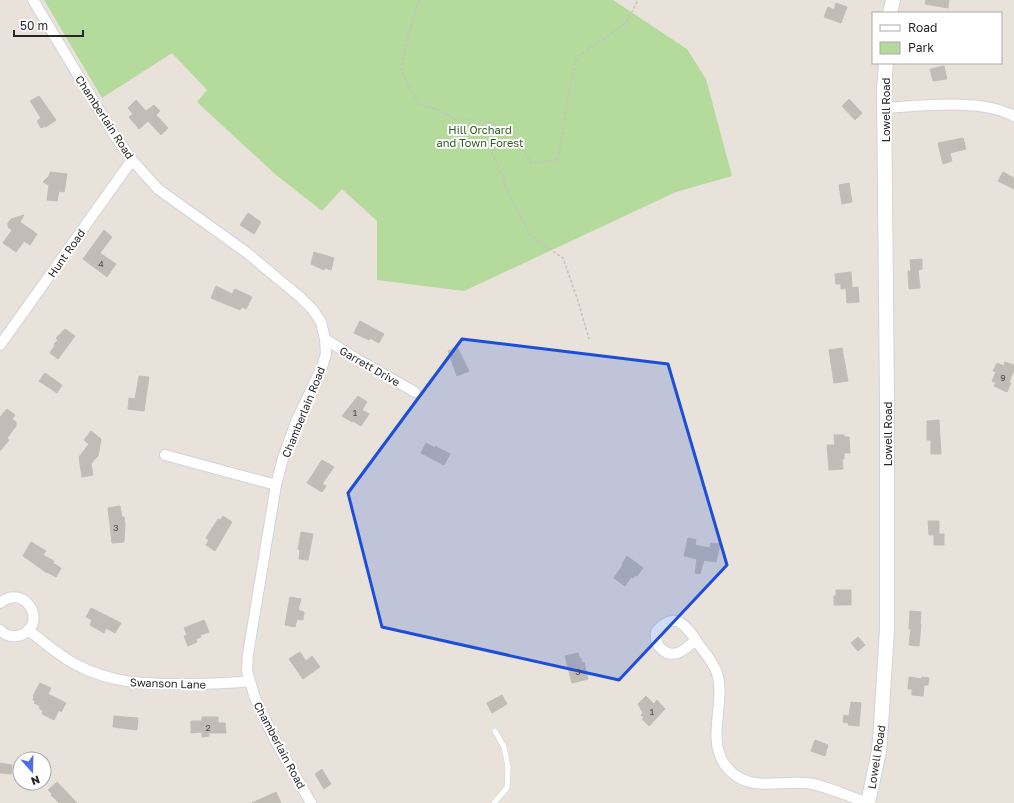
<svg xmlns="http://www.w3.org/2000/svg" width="1014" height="803" font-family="'Golos Text',sans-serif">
<rect width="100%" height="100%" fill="#e8e2da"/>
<!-- green -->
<path fill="#b4da9c" d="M44,0H613L687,49L706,79L732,176L676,192L464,291L377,280V221L342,189L322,211L275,174L197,102L207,90L172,53L102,98Z"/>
<!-- building -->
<g fill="#c1bcb6" stroke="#c3bdb4">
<path d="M926,0H949L948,8L925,4Z"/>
<path d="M836,3L847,7L841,23L824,17L828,7L834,10Z"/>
<path d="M944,66L947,79L933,81L930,69Z"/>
<path d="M39,96L56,120L46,127V126L41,128L37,121L41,118L30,101Z"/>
<path d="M849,99L862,113L855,120L842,106Z"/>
<path d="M136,100L146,111L154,105L160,111L156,115L168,128L161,135L148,121L139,129L129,117L133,114L128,108Z"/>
<path d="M963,138L966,149L950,153L952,161L943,164L938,143Z"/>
<path d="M50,172L67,174L64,192L59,191L57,201L47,200L49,185L43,182L49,176Z"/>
<path d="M1003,172L1014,178V189L998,181Z"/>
<path d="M849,183L852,202L842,204L839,185Z"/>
<path d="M248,213L261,222L254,234L240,225Z"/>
<path d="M24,215L20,222L37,234L30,245L24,241L16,252L3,243L12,230L8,227V223L11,219Z"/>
<path d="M104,230L112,237L100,253L116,264L107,277L83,259Z"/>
<path d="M314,252L334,258L331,270L325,268L324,270L311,264Z"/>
<path d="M922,259V269L918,270L920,288L909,289L908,271H911L910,260Z"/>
<path d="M851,272L852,288L841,289V284H836L835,274Z"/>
<path d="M216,286L232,294L235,289L252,297L246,309L242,307L240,310L211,298Z"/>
<path d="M858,287L859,302L847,303L846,289Z"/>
<path d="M360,321L384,334L379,343L370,338L369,340L354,333Z"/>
<path d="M65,329L75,336L58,359L50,353L55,345L54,344L58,340L56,338Z"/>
<path d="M457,347L469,371L457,376L448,351Z"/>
<path d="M842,348L848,381L834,383L829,350Z"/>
<path d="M1005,362L1014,365V370L1009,382L1011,383L1007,392L994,386L996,383L992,381L996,372L993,371L997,363L1004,366Z"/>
<path d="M45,373L62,385L57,393L39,381Z"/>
<path d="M139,376L149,377L144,411L128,409L129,398L135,399Z"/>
<path d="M358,396L367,402L362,410L369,414L361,426L353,421L352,422L342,416Z"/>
<path d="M7,409L15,415L12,419L16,422V426L7,438L9,440L0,451V417Z"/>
<path d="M939,420L941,454H931V440H927V421Z"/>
<path d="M91,431L101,439L98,456L94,460L91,464L93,475L82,477L79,457L89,444L84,440Z"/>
<path d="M834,435H844V437H849L850,453H844V459H842L843,469L829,470L827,445H835Z"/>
<path d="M426,443L435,448V446L450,454L444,465L421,453Z"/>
<path d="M322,460L334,467L322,484L326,486L322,492L307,483Z"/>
<path d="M120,506L122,517H124L125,524L124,542L112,543L108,508Z"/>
<path d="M223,516L232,522L215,551L206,545L209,540L206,538L218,519L220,520Z"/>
<path d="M928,521H939V534H944V545H934V535H929Z"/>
<path d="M301,532L313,534L308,560L299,559L300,550L298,549Z"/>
<path d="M688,538L696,540L695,545L710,548L711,543L720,544L716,562L704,560L700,574L695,573L697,559L684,556Z"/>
<path d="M31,542L46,551L43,555L54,561L53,563L61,568L56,577L47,572V573L23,556Z"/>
<path d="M627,556L643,568L637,576L635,575L633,578L631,577L625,586L614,578L623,565L622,564Z"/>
<path d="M836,590H851V605H834V596H836Z"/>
<path d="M290,597L301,599L298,610L304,612L303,620L297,619L295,627L285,625Z"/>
<path d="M91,608L121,623L115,633L106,628L104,633L90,625L92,620L86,617Z"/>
<path d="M910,611L921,612L920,624H921L919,646L909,645L911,629H909Z"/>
<path d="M204,620L209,632L200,635L201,637L196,639L197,642L188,646L184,636L187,635L184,628Z"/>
<path d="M858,637L865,645L858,651L851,643Z"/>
<path d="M300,652L306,661L312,656L320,667L303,679L289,659Z"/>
<path d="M578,653L580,659L581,658L582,663L584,662L588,679L572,683L565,656Z"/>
<path d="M909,677L921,679L922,677L929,678L928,685H924L923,696L912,695V689H908Z"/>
<path d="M40,683L51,688L48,694L66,703L61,712L59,710L54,720L42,714L43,711L39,708L40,706L34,703L35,701L33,700L34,697L33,696Z"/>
<path d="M502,695L507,704L492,713L487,703Z"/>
<path d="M646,696L654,704L657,700L665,709L649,726L642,719L644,718L641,715L643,713L638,704Z"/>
<path d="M851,702L861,703L859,726L848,725L849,723L843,722L844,715L849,716Z"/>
<path d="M114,716L138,718L137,730L113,727Z"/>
<path d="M202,717H218V723H225L226,733H209V736L202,737V732L191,733V721H202Z"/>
<path d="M815,740L828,745L825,756L811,751Z"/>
<path d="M0,763L12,765L11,774L0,773Z"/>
<path d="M322,769L331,784L324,789L315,774Z"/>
<path d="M57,782L77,803H59L51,795L52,794L48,790Z"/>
<path d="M276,792L281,803H252Z"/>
</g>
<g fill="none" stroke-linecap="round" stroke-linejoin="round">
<defs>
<path id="lane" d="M494,803L507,788L508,767L504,747L495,731"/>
<g id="street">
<path d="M33,0L84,85L115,136L132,160L158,189L246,252L300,297L313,310L321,322L325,339L326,354L322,367L296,422L283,458L276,485L248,654L247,671L255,698L275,740L311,803"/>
<path d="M884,108C921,106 981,98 1014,116"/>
<path d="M325,339L355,358L415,392"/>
<path d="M0,345L132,160"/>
<path d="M165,455L276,485"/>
<path d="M0,603C25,582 49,624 21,635C13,638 6,636 0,630"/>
<path d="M28,630C44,642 58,655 75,664C110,683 143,684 182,684C205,684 227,684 249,681"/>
<path d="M696,640C691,644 686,649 680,652C666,658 654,646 656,632C661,625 671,618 679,622C688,627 694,637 699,645C706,654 713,662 717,673C726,703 706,738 725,765C748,796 782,778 813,784C831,788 850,797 868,803"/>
</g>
<g id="secondary">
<path d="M890,13L893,0"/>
<path d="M868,803L879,751L881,726L887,629V401L884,89L886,63"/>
</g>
</defs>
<!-- lane casing -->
<use href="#lane" stroke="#d0d3df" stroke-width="6"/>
<!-- street casing -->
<use href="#street" stroke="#d0d3df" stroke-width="12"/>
<!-- secondary casing -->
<use href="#secondary" stroke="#d0d3df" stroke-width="16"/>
<!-- path -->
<g stroke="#c3c3c3" stroke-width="1.5" stroke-dasharray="3 2" stroke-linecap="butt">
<path d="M419,0L408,36L401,69L418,104L439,110L456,120H482L511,130L531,163L558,160L567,103L577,57L626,23L638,0"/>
<path d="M511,130L491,151L501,173L510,197L531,236L563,258L578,301L589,339"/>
</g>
<!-- lane -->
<use href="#lane" stroke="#fff" stroke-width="5"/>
<!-- street -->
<use href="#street" stroke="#fff" stroke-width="10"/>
<!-- secondary -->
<use href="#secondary" stroke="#fff" stroke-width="14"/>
</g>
<!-- marked area -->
<path fill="#1d4ed8" fill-opacity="0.2" stroke="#1d4ed8" stroke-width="3" stroke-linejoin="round" d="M462,339L668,364L727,565L619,680L382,627L348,493Z"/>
<g text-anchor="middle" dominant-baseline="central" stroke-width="4" stroke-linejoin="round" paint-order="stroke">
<!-- number labels -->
<g font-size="9" fill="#4e4c4b">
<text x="101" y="263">4</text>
<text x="1003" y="377">9</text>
<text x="355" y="412">1</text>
<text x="116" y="527">3</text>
<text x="578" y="671">3</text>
<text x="652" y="711">1</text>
<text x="208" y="727">2</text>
</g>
<!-- street labels -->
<g font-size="11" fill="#272727" stroke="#fff">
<text transform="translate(885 110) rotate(-90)">Lowell Road</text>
<text transform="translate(105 117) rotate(57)">Chamberlain Road</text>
<text transform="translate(66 253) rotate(-55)">Hunt Road</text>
<text transform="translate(370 366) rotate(30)">Garrett Drive</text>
<text transform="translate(303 412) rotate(-68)">Chamberlain Road</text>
<text transform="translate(887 434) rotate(-90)">Lowell Road</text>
<text transform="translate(168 683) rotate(2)">Swanson Lane</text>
<text transform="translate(280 745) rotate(62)">Chamberlain Road</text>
<text transform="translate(876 757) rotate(-81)">Lowell Road</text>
</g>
<!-- park labels -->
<g font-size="11" fill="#2f5b20" stroke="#fff">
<text x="480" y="129">Hill Orchard<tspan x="480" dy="13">and Town Forest</tspan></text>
</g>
</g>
<!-- legend -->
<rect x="872" y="12" width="130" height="52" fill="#ffffff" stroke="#a9a9a9"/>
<rect x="880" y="25" width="20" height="6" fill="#ffffff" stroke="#a9a9a9"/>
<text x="908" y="32" font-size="12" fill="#272727">Road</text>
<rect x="880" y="42" width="20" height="12" fill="#b4da9c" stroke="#a9a9a9"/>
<text x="908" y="52" font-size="12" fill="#272727">Park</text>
<!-- north arrow -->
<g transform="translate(32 771) rotate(160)"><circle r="19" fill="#ffffff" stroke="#a9a9a9"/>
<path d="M0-3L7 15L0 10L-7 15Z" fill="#4a6ee5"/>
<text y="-6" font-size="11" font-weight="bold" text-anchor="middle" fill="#272727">N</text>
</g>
<!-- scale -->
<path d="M14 30v6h69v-6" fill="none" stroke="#272727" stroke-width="2"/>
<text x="20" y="30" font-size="12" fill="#272727" stroke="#ffffff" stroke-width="3" paint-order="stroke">50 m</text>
</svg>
